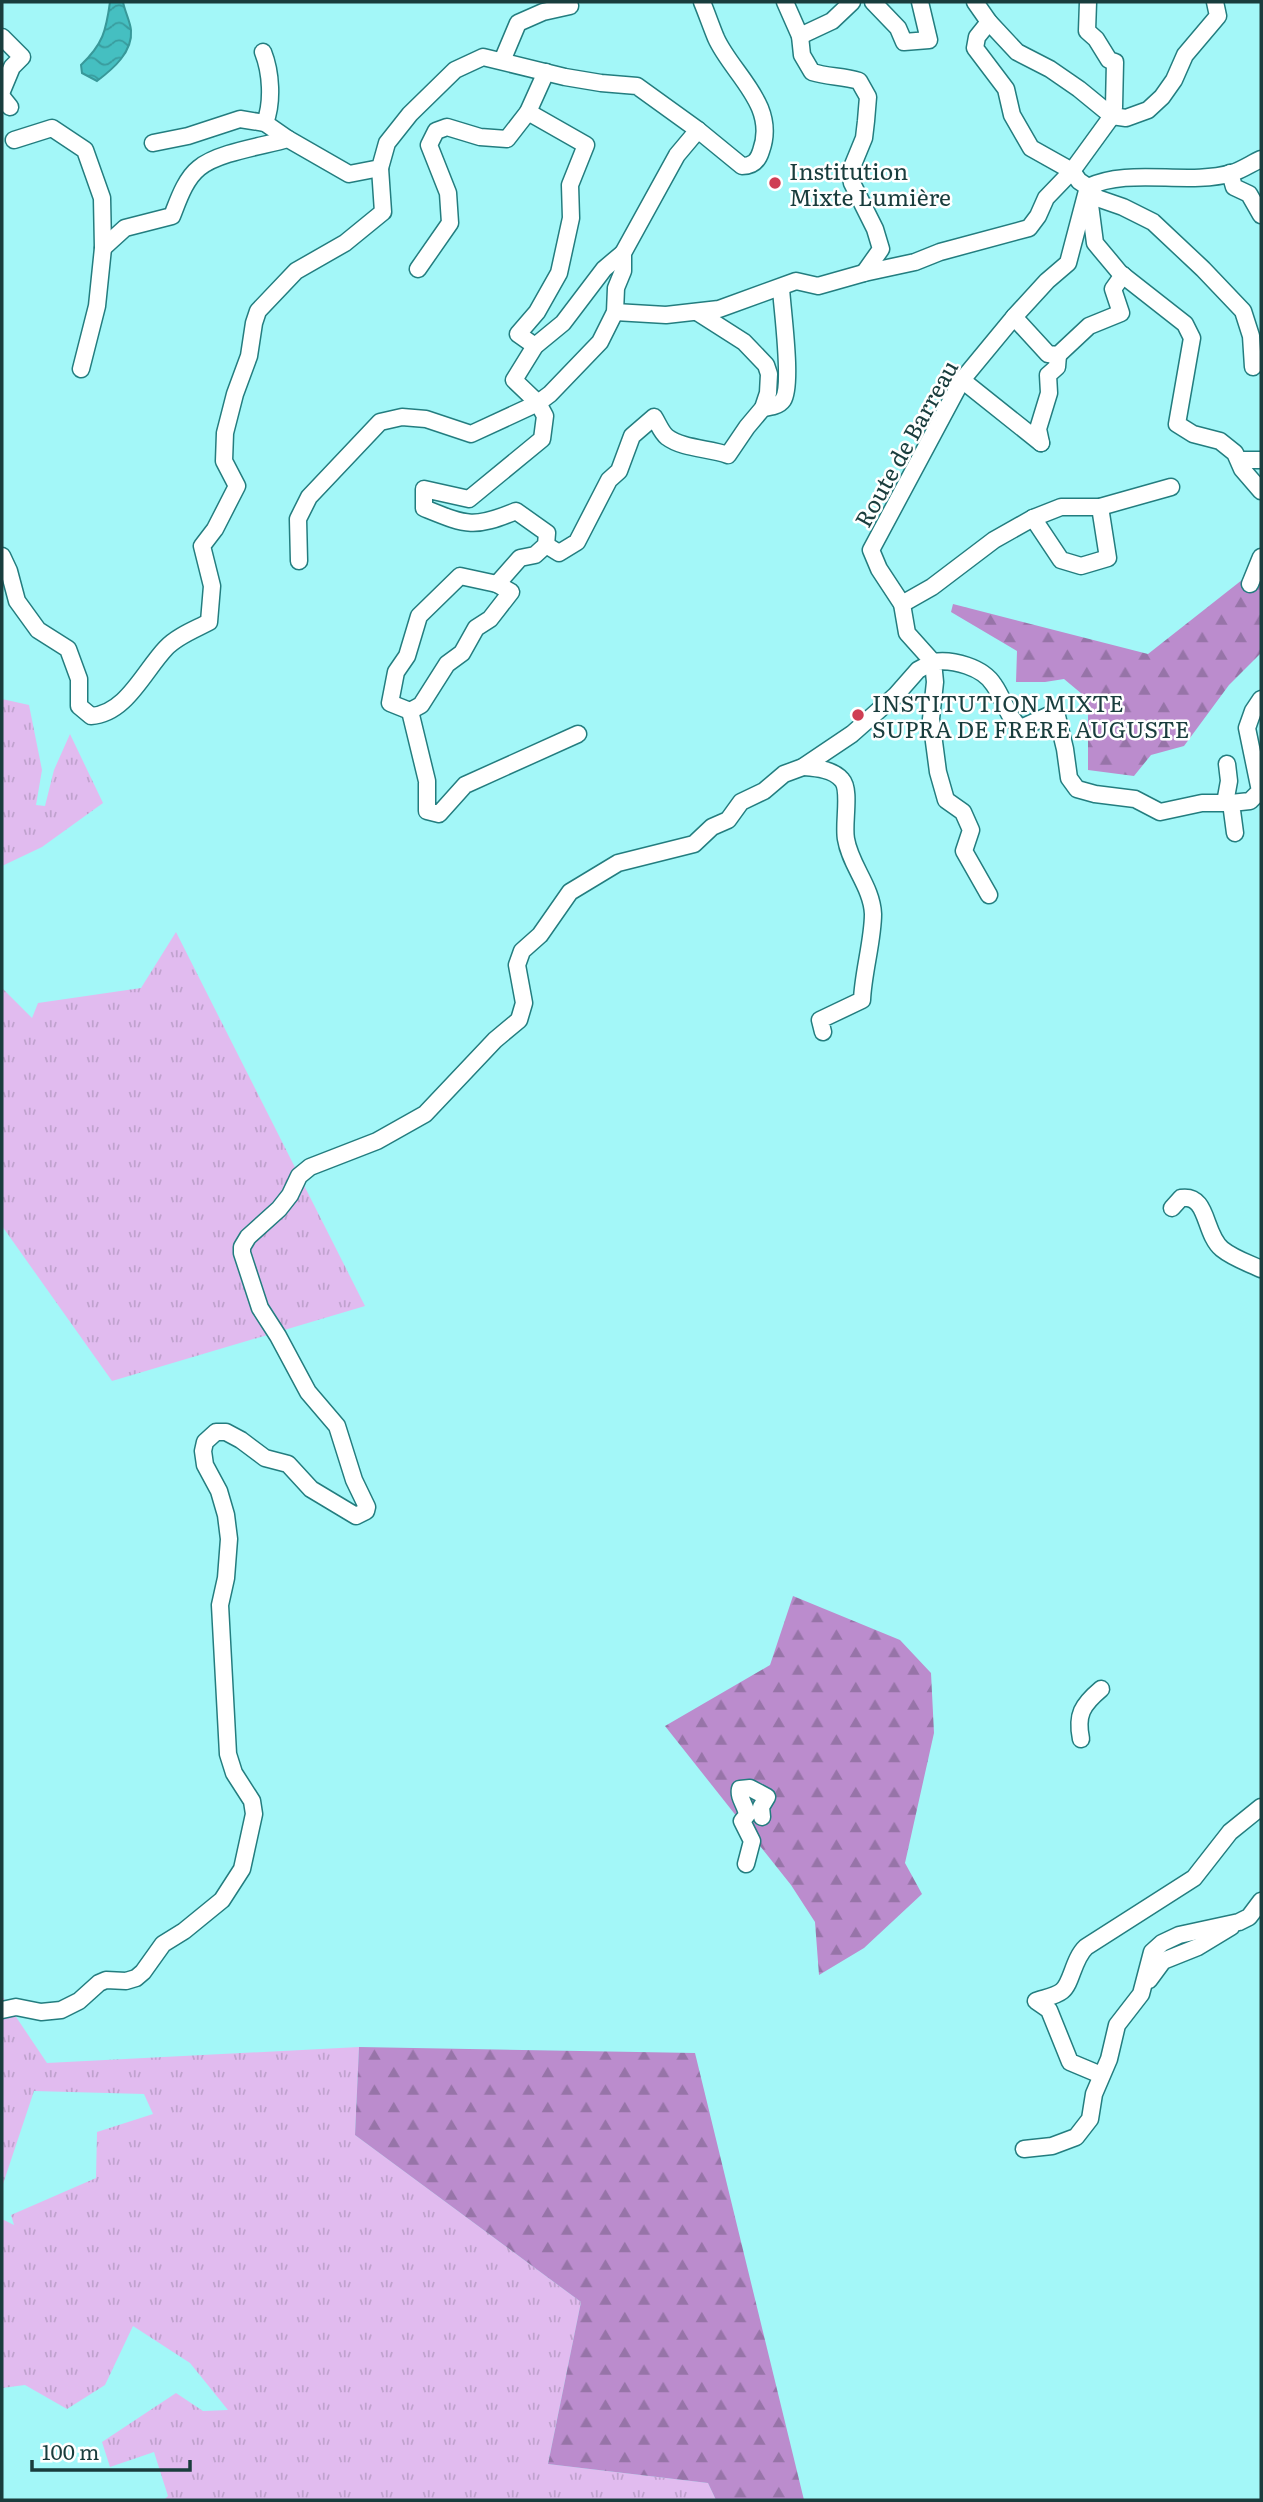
<svg xmlns="http://www.w3.org/2000/svg" width="1263" height="2502" font-family="Literata,serif">
<defs>
<pattern id="grass-tufts" width="24" height="20" patternUnits="userSpaceOnUse" patternTransform="scale(1.75)"><rect width="24" height="20" fill="#e1bbef"/><path d="M3 7l-1-3M5 7V3M7 7l1-3M15 17l-1-3M17 17v-4M19 17l1-3" fill="none" stroke="#c0a2ce"/></pattern>
<pattern id="forest-firs" width="22" height="20" patternUnits="userSpaceOnUse" patternTransform="scale(1.75)"><rect width="22" height="20" fill="#bb8ccd"/><path d="M5 1l3.5 6h-7zM16 11l3.5 6h-7z" fill="#9774a8"/></pattern>
<pattern id="water-waves" width="16" height="10" patternUnits="userSpaceOnUse" patternTransform="scale(1.75)"><rect width="16" height="10" fill="#45bfc1"/><path d="M0 5q4-4 8 0t8 0" fill="none" stroke="#399c9e"/></pattern>
</defs>
<rect width="100%" height="100%" fill="#a3f7f8"/>
<!-- grass -->
<g fill="url(#grass-tufts)">
<path d="M2,699L29,705L42,770L36,805L45,806L54,770L70,734L103,803L42,847L2,866Z"/>
<path d="M176,932L365,1306L112,1381L2,1226V988L32,1018L38,1003L141,988Z"/>
<path d="M2,1996L47,2063L359,2047L355,2135L581,2302L548,2464L708,2483L716,2500H164L168,2496L154,2452L110,2467L102,2442L176,2393L203,2411L228,2410L190,2363L133,2326L105,2385L67,2409L25,2385L2,2388V2219L14,2225L11,2215L96,2178L97,2132L153,2114L144,2094L34,2091L2,2187Z"/>
</g>
<!-- forest -->
<g fill="url(#forest-firs)">
<path d="M1261,565V653L1229,685L1184,746L1151,755L1134,776L1088,770V699L1064,679L1045,682H1016L1017,651L951,612L953,604L1148,654Z"/>
<path d="M793,1596L900,1640L931,1673L934,1733L905,1863L922,1894L864,1948L819,1975L815,1922L791,1885L665,1726L770,1665Z"/>
<path d="M359,2047L695,2053L804,2500H716L708,2483L548,2464L581,2302L355,2135Z"/>
</g>
<!-- water -->
<path fill="url(#water-waves)" stroke="#389899" stroke-width="2" d="M110,2H123C125,12 130,21 131,30C133,52 113,69 97,81L82,73L81,65C103,44 106,31 110,2Z"/>
<g fill="none" stroke-linecap="round" stroke-linejoin="round">
<defs>
<g id="minor">
<path d="M785,2L800,36L802,55L812,72C828,77 843,76 859,81L868,97L866,121L864,138L850,172L852,183L875,229L881,249L864,273"/>
<path d="M873,2L898,28L904,42L929,40L920,2"/>
<path d="M975,2L989,22L1017,52L1050,69L1079,89L1112,116L1126,118L1148,110L1162,97L1174,80L1185,55L1218,16L1215,2"/>
<path d="M989,22L977,37L975,48L1006,89L1012,115L1031,148L1072,171L1079,181L1088,187L1097,198L1123,207L1153,222L1203,269L1243,311L1251,336L1253,367"/>
<path d="M800,36L832,21L852,2"/>
<path d="M2,37L22,57L12,67L2,91"/>
<path d="M263,52C271,72 273,102 265,123"/>
<path d="M502,61L518,23L543,12L570,6"/>
<path d="M2,97L10,107"/>
<path d="M528,112L586,145L570,185L571,218L559,273L537,312L518,334L535,346"/>
<path d="M14,140L52,128L85,150L102,198L103,248L97,306L81,369"/>
<path d="M153,143L188,136L240,119L265,123L288,139"/>
<path d="M1230,173L1234,187L1249,194L1261,215"/>
<path d="M1088,187C1129,167 1187,186 1232,173C1242,170 1252,163 1261,159"/>
<path d="M1089,197L1095,243L1120,273L1185,324L1192,338L1177,424L1193,434L1220,441L1235,453L1242,469L1261,491"/>
<path d="M103,248L125,228L172,216C178,201 185,179 199,168C218,152 264,146 288,139L349,174L380,168L387,143L410,114L455,70L483,57L565,77L601,83L637,86L698,130L742,166C753,166 758,161 761,151C778,105 732,74 716,38C711,26 707,14 702,2"/>
<path d="M418,269L450,223L448,193L429,145L436,131L447,127L480,137L507,139L528,112L546,72"/>
<path d="M615,312L666,315L719,309L796,281L818,286L864,273L915,262L940,252L1029,228L1038,216L1046,198L1072,171L1112,116L1114,107L1115,62L1109,60L1096,39L1087,31L1088,2"/>
<path d="M1014,317L1048,354L1058,355L1089,326L1121,313L1113,289L1123,275"/>
<path d="M962,380L1041,443"/>
<path d="M763,408C770,407 779,406 783,400C793,385 782,309 781,288"/>
<path d="M1041,443L1038,429L1049,393L1048,375L1057,367L1058,355"/>
<path d="M1240,460H1261"/>
<path d="M1033,518L1061,560L1081,566L1108,558L1100,507"/>
<path d="M546,545L559,553L577,542L609,480L619,471L632,436L654,417C658,423 661,432 667,437C683,449 709,448 728,455L747,427L763,408L768,393L769,374L766,365L744,342L697,312"/>
<path d="M2,556L9,571L17,601L38,630L68,649L79,679V706L91,716C126,714 144,671 166,648C177,636 196,629 209,622L212,586L202,546L215,529L237,486L224,461L225,433L235,394L249,356L254,323L258,311L296,271L345,243L383,212L380,168"/>
<path d="M299,561L298,519L309,497L380,422L402,417L426,419L471,434L538,403L550,394L600,342L615,312L616,288L623,271V253L677,155L698,130"/>
<path d="M1250,584L1261,557"/>
<path d="M902,604L932,587L994,540L1033,518L1061,507H1100L1171,487"/>
<path d="M410,711L421,705L447,664L462,653L476,628L490,619L511,592L497,584"/>
<path d="M578,734L465,785L439,814L427,811V781L410,711L390,703L396,672L407,656L419,616L460,576L497,584L520,558L535,555L546,545L547,533L516,511C473,529 466,525 424,508V489L469,499L542,439L545,416L538,403L514,380L535,346L563,323L604,269L623,253"/>
<path d="M803,767C816,768 833,769 842,780C851,790 843,824 846,839C850,865 872,887 873,914C873,940 863,973 862,1000L820,1020L823,1032"/>
<path d="M1225,803L1229,781L1227,764"/>
<path d="M1235,833L1231,803L1250,801L1260,791L1247,728L1253,711L1261,699"/>
<path d="M989,895L964,851L971,830L963,812L946,800L938,772L931,719L935,682L933,662C953,659 983,667 994,685C1004,699 1007,717 1021,728L1056,712L1065,749L1069,778L1077,789L1095,794L1135,799L1160,812L1202,803H1231"/>
<path d="M1172,1208L1181,1198C1209,1194 1203,1233 1222,1249C1233,1258 1248,1263 1261,1269"/>
<path d="M1081,1739C1076,1715 1082,1705 1101,1689"/>
<path d="M746,1864L752,1841L742,1821L747,1815C746,1805 738,1798 740,1789L750,1788L767,1797L761,1807L762,1817"/>
<path d="M1149,1980L1163,1961L1198,1947L1231,1927"/>
<path d="M2,2010L16,2007L41,2012L61,2010L79,2001L99,1983L106,1980L126,1981L136,1978L143,1972L163,1944L184,1931L222,1900L242,1869L254,1814L252,1801L234,1773L228,1754L220,1605L226,1578L229,1539L226,1515L219,1491L205,1465L203,1451L205,1442L216,1432H226L241,1440L265,1458L288,1464L311,1489L356,1516L366,1511L367,1507L354,1480L337,1426L308,1392L278,1336L260,1308L242,1253V1247L248,1237L279,1209L290,1195L299,1176L310,1167L377,1141L425,1114L495,1040L519,1020L524,1003L517,965L522,951L540,935L570,892L618,863L694,844L712,827L728,820L741,802L764,791L784,774L803,767L852,734L896,695L918,670L933,662L907,633L902,604L879,569L871,550L962,380L1014,317L1047,281L1068,263L1088,187"/>
<path d="M1101,2075L1070,2062L1049,2010L1036,2001C1044,1998 1056,1996 1062,1991C1072,1983 1073,1959 1086,1947L1194,1878L1230,1832L1261,1807"/>
<path d="M1024,2149L1052,2146L1076,2137L1090,2119L1094,2094L1109,2059L1117,2025L1141,1994L1152,1952L1162,1943L1179,1935L1239,1922L1249,1917L1261,1901"/>
</g>
</defs>
<!-- minor casing -->
<use href="#minor" stroke="#237d7f" stroke-width="19"/>
<!-- minor -->
<use href="#minor" stroke="#fff" stroke-width="16"/>
</g>
<!-- markers -->
<g fill="#cf3e53" stroke="#fff" stroke-width="2.5">
<circle cx="775" cy="183" r="7"/>
<circle cx="858" cy="715" r="7"/>
</g>
<g text-anchor="middle" dominant-baseline="central" stroke-width="5" stroke-linejoin="round" paint-order="stroke">
<!-- poi labels -->
<g font-size="23" fill="#193d3d" stroke="#fff" text-anchor="start">
<text x="789" y="170">Institution<tspan x="789" dy="26">Mixte Lumière</tspan></text>
<text x="872" y="702">INSTITUTION MIXTE<tspan x="872" dy="26">SUPRA DE FRERE AUGUSTE</tspan></text>
</g>
<!-- street labels -->
<g font-size="23" fill="#193d3d" stroke="#fff">
<text transform="translate(905 443) rotate(-61)">Route de Barreau</text>
</g>
</g>
<!-- border -->
<rect width="1263" height="2502" fill="none" stroke="#193d3d" stroke-width="7"/>
<!-- scale -->
<path d="M32 2460v10h158v-10" fill="none" stroke="#193d3d" stroke-width="3.5"/>
<text x="42" y="2460" font-size="21" fill="#193d3d" stroke="#ffffff" stroke-width="5" paint-order="stroke">100 m</text>
</svg>
